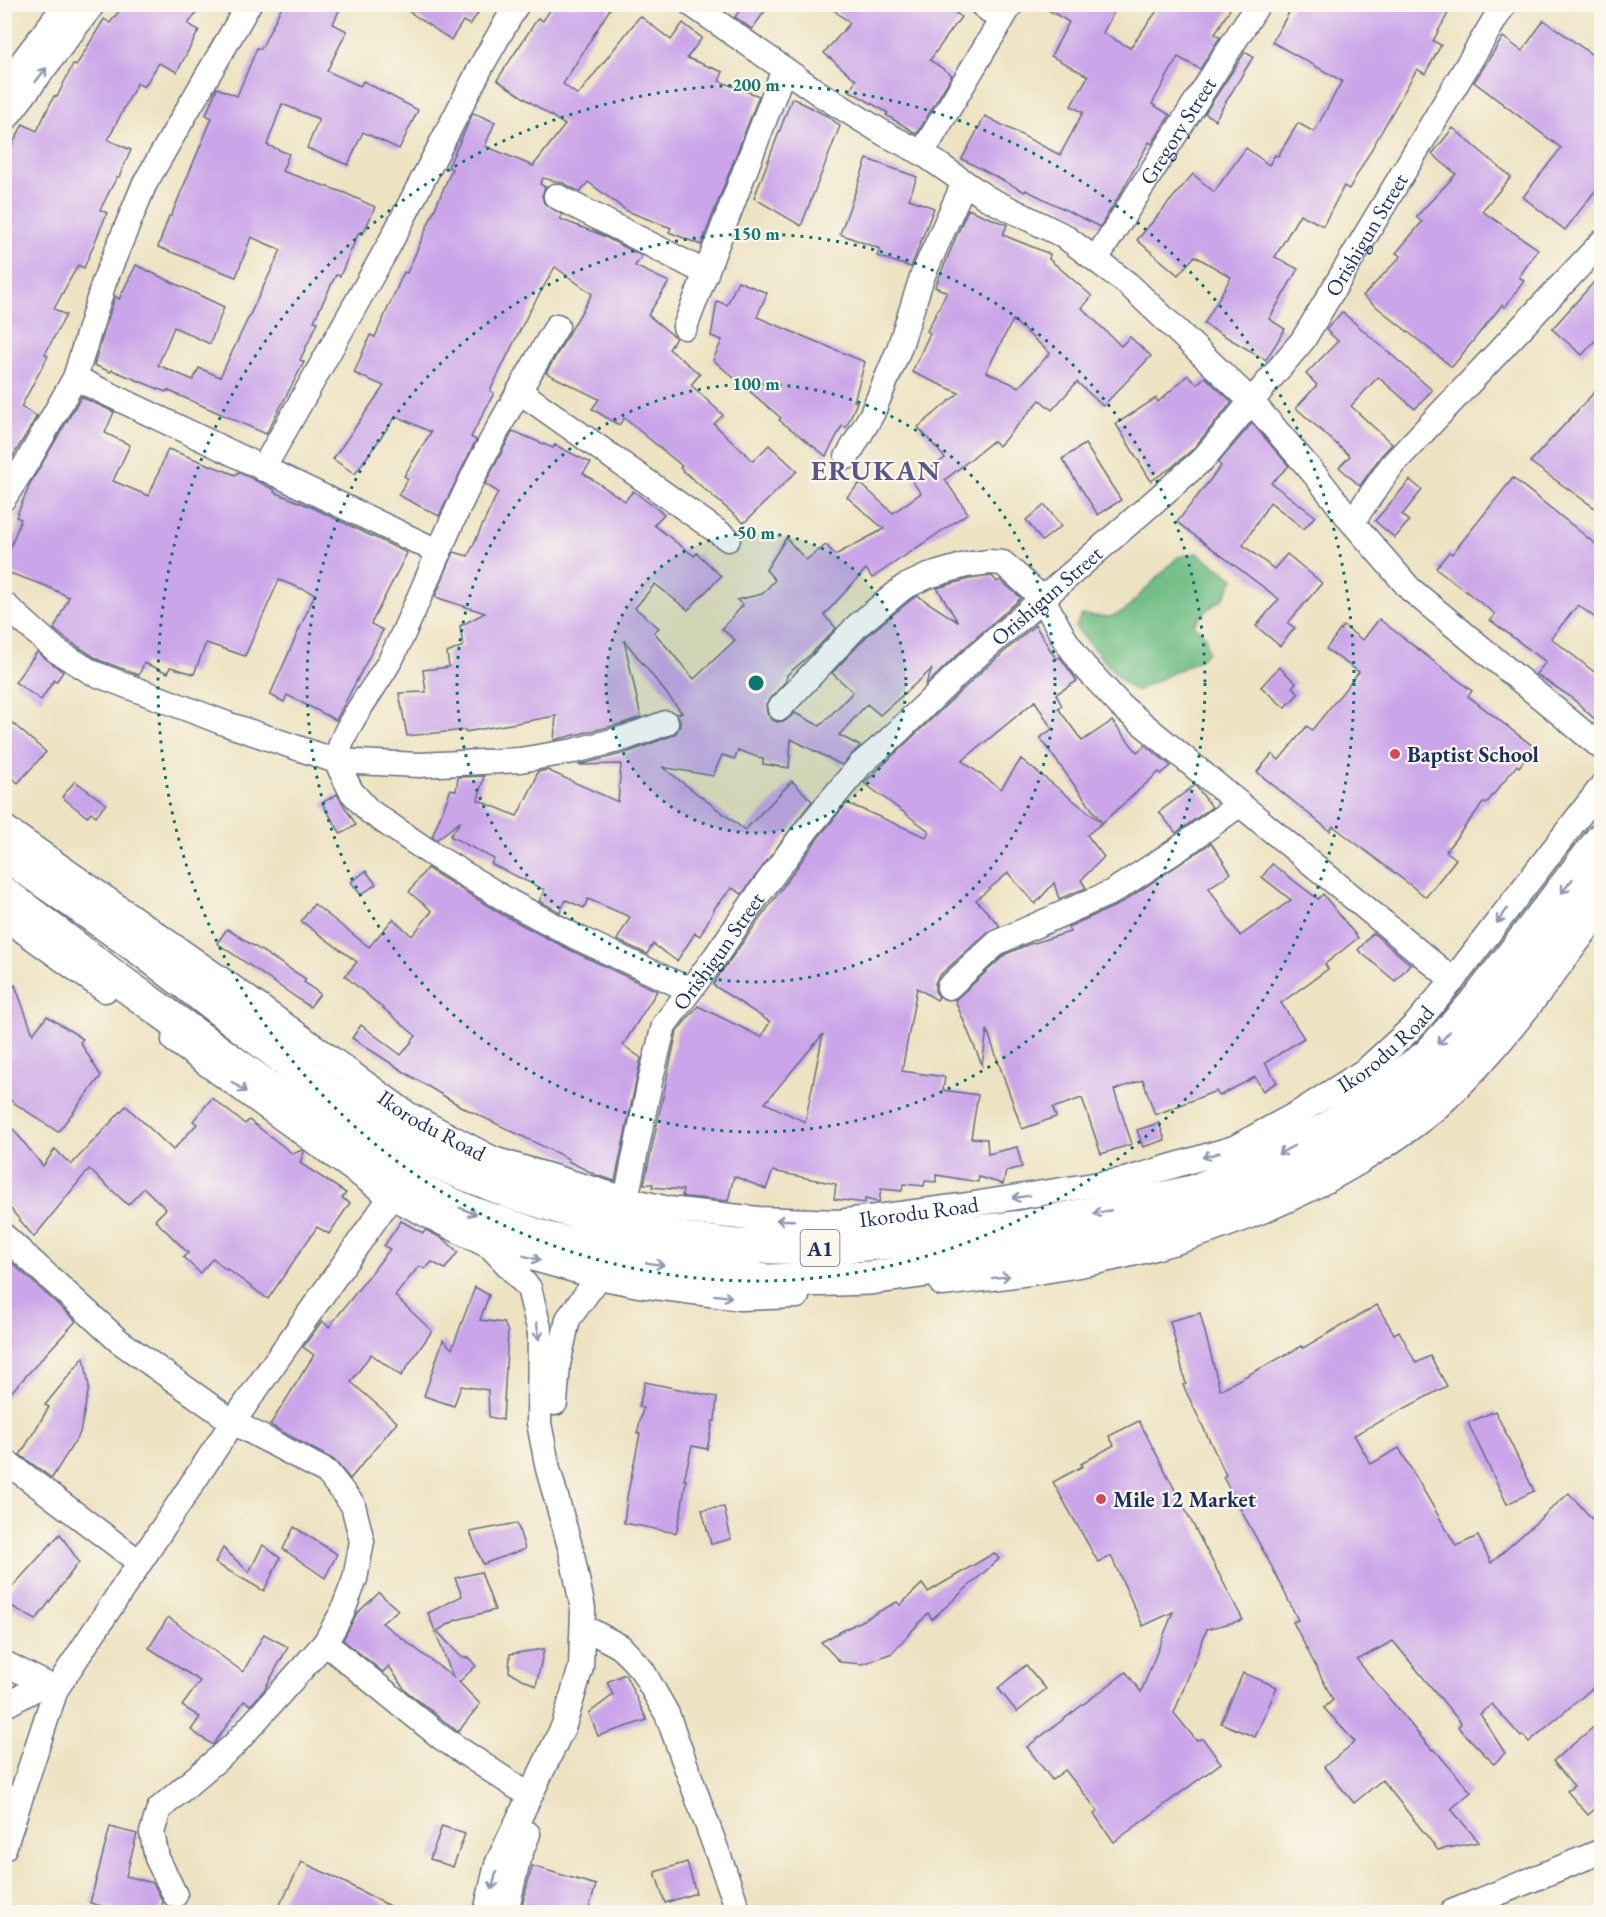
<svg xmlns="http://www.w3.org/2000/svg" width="1606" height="1917" font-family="'EB Garamond',serif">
<rect width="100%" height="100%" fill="#fbf7ec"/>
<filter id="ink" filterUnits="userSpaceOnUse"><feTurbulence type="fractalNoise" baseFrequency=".0167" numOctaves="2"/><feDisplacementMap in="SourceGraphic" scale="12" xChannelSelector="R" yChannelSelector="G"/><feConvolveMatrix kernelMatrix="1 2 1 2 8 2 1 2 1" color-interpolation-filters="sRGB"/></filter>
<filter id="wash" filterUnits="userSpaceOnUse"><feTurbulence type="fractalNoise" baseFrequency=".008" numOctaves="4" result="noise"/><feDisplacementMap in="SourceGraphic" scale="24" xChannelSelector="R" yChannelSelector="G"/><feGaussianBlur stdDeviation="1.35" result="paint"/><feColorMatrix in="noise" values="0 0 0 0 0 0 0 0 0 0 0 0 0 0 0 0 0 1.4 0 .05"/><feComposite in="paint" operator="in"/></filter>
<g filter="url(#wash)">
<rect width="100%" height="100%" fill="#ede2c1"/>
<!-- forest -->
<path fill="#72be86" stroke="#467672" stroke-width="1.5" d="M1196,553L1234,578L1223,599L1209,608L1193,625L1205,635L1208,652L1195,662L1135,691L1120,679L1075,627L1082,615L1110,617L1124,611L1178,557Z"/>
<g id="blocks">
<!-- building -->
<g fill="#caa5e9" fill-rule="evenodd">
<path d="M124,4H203L188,24L199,30L177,72L159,63L144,87L137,83L108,140L131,150L119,177H117L100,210L107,213L84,268L78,265L54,309L66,315L45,354L48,356L21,407L37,416L5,470L4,161L23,124L37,131L54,96L57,97L73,64L76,66L104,19L110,23Z"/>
<path d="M283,4H342L333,24L347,31L327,71L360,86L363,81L418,110L399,149L363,132L348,165L307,148L319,119L282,104L267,145L289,154L282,171L345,193L375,207L363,234L359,232L340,276L336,275L314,321L318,322L300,360L304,362L266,434L167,390L166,392L112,370L111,372L94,365L115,296L119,299L136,265L224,307L210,344L174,327L158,365L193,380L199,368L220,377L281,250L251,237L236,277L158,247L169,216H171L212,118L206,115L216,90L217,88L237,96L257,48L261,49Z"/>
<path d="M398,4H484L470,25L463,21L451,40Z"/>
<path d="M554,4H613L563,84L578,95L640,16L671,40L683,23L702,38L687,58L723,72L719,81L759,96L701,245L669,232L671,228L627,211L588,182L580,192L563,183L543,178L540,184L545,187L542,196L544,203L562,215L560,219L599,234L642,256L635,266L669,282L648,315L676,338L669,349L700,374L691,385L723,415L714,424L753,461L769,445L797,471L744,523L680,468L682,466L624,418L619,425L592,409L599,399L546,373L592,294L555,267L528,314L490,391L494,393L471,437L476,440L439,516L398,495L408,479L404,476L431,432L396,416L355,474L333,459L384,386L354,373L370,335L375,337L404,272L407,273L452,169L448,167L473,113L495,122L485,146L533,166L565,125L497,80L538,18L543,21Z"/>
<path d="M744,4H770L752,29L735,17Z"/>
<path d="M826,4H944L961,17L930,60L952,75L917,134L886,115L888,113L850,91L856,80L824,53L850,23Z"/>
<path d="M1038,4H1118L1103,33L1130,48L1162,4H1233L1215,34L1220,37L1200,69L1178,57L1152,104L1170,115L1152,144L1149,142L1121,193L1100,227L1026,190L1025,192L962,159L985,116L1060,155L1083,112L1071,106L1088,76L1051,56L1069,22Z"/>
<path d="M1294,4H1453L1433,41L1441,45L1425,74L1417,69L1349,189L1344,186L1323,226L1300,214L1275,257L1298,269L1269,319L1285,329L1266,360L1204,324L1231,277L1195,256L1178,275L1137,240L1193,174L1214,192L1246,148L1269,165L1275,155L1278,156L1298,123L1314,132L1342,81L1272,42Z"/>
<path d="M1544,20L1602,62V182L1565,230L1523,197L1561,148L1474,82L1503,37L1522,51Z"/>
<path d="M1245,52L1253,57L1215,120L1205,113Z"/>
<path d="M792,98L829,117L840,126L801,226L754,198Z"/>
<path d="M1453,128L1511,177L1482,211L1538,249L1519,277L1524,281L1505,307L1502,305L1452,367L1363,296L1401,256L1396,253L1422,222L1416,217L1456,174L1432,154Z"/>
<path d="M867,159L917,177L909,199L934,208L911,267L877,256L880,249L840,234Z"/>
<path d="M968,209L1007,225L1003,235L1050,254L1049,259L1092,296L1082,308L1121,346L1130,337L1151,356L1103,406L1077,382L1052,410L1040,400L999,446L993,441L945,480L968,513L872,578L866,569L824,615L836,628L811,654L787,675L786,681L766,704L767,713L771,719L777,722L785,721L795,713L820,726L853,692L832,673L868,635L912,599L918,596L958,622L937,588L969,579L992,576L997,582L1000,580L1021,598L962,650L925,686L932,669L880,715L867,704L839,735L860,746L842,765L791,739L789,768L763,764V759L738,750L735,759L722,755L713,776L662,767L745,830L792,781L812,801L742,894L732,888L716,906L700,936L695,933L677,961L653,944L647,954L617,940L630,917L588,899L584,908L566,900L560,912L539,901L545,890L491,864L494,859L450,836L461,821L436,840L432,837L451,789L456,791L458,777L484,776L478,800L517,816L535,781L537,772L547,770L618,802L621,764L578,765L629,752L671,736L676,733L680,726V719L676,714L682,713L624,640L641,717L621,724L554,740L556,716L465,732V730L407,736L399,693L426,692L423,670L449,667L447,653L463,646L460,626L485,613L435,597L454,552L468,556L498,492L485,484L513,431L553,448L555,445L591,463L583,473L625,501L633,491L664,514L654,525L694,556L697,553L721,576L688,610L655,584L635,608L659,628L654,632L694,679L735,640L722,629L743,605L737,600L762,594L775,580L766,570L786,538L806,560L826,545L835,555L884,529L847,497L860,483L893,513L921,493L912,481L945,458L918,427L959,393L912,372L930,333L927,331L947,292L935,287ZM1013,320L1050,353L1019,387L986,372Z"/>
<path d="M1602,273V333L1582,355L1552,329Z"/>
<path d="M738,281L767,293L757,317L865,362L854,401L857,402L846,428L842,426L826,456L779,420L781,418L713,360L722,340L711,336L717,301L727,305Z"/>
<path d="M1342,312L1432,390L1415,409L1378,377L1351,406L1392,444L1380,457L1360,486L1339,467L1350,456L1296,408L1317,385L1306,374L1338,341L1326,330Z"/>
<path d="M1188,375L1197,384L1205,377L1232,402L1193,449L1172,467L1151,481L1116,424L1156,398L1158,402Z"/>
<path d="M1602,384V513L1530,462Z"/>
<path d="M81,397L114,412L105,433L130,445L113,481L149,496L168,449L236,475L238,472L275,490L274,492L309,506L407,553L371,624L383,630L336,720L287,695L284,702L270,695L315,594L279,580L245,656L206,643L194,674L170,667L168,673L144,663L139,675L99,660L66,639L54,629L69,597L46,586L4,571V565L21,519L16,517L31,482Z"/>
<path d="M1252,423L1289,466L1271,483L1315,516L1304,529L1270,502L1243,545L1274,569L1287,554L1322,583L1288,623L1295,628L1280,646L1256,626L1279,599L1177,522L1221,466L1218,463Z"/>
<path d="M1085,444L1121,500L1098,515L1062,459Z"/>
<path d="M1513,478L1602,549V623L1578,605L1551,638L1602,678V726L1571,697L1536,674L1546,662L1490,620L1495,614L1436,568L1449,552L1452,554Z"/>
<path d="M1410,480L1422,490L1402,515L1409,521L1395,538L1375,521Z"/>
<path d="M1045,505L1061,526L1042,541L1026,520Z"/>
<path d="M1379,619L1472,691L1468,696L1534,747L1519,767L1517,765L1486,804L1484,802L1446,851L1456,859L1426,897L1333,826L1330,831L1257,772L1272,754L1279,760L1307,726L1312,730L1359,672L1326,649L1343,626L1363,640Z"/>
<path d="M1035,625L1056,659L1060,657L1077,681L1056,694L1062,706L1058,708L1082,741L1112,721L1137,752L1145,745L1171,766L1161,774L1159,772L1102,823L1040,738L1052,729L1035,701L962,761L1001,789L1021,759L1102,823L1087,835L1104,857L1081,880L1086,888L1059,899L1054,883L1035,904L1008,873L976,900L1000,926L988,932L939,976L935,983V991L939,997L937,1000L917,988L902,1071L945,1077L943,1090L978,1095L971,1138L987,1139L988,1154L1017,1147L1022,1167L1006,1171L1003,1184L979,1177L978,1182L936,1175V1182L925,1181L924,1186L903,1184L902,1191L881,1189L879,1202L865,1199V1203L834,1199L836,1184L773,1171L766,1189L734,1176L728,1201L686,1197L682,1196L683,1190L652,1187L653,1184H644L677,1031L698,1006L761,1037L770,1022L713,985L720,974L818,838L847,803L926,837L929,831L864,783L981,672ZM823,1034L805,1122L765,1103Z"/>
<path d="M37,652L63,672L56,682L54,680L41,700L15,682Z"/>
<path d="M1279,667L1296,683L1292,687L1299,693L1285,708L1261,687Z"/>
<path d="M4,716L46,752L18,783L4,770Z"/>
<path d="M75,781L106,804L96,816L91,812L87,817L62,797Z"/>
<path d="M1195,785L1212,807L1176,833L1159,812Z"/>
<path d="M337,794L356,825L341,834L322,803Z"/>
<path d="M1211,843L1231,873L1209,888L1240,936L1291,900L1262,877L1272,864L1318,899L1323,894L1358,938L1325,964L1328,969L1281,1003L1304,1038L1265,1063L1277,1082L1263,1091L1255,1077L1219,1096L1216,1091L1155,1115L1143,1080L1114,1090L1132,1144L1101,1154L1082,1098L1053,1108L1056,1117L1022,1129L987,1030L982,1065L955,1000L1006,954L1027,945L1070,932L1068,927L1120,904Z"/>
<path d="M427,868L503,915L568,949L657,991L623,1045L641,1058L615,1181L596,1175L568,1161L569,1159L462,1107L409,1075L352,1038L361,1025L401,1055L416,1036L345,976L357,962L301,921L314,904L369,947L393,919L412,936L432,911L409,892Z"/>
<path d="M366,871L376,884L361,895L351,882Z"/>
<path d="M227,929L306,979L304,982L320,994L310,1007L217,943Z"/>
<path d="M1373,933L1410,964L1395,981L1358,950Z"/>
<path d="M15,985L33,1034L47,1016L83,1039L80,1042L101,1076L58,1132L4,1096V997Z"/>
<path d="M212,1098L245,1124L249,1120L293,1154L302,1150L304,1152L300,1163L346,1193L342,1198L350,1203L329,1234L317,1227L268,1299L227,1269L226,1270L213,1258L200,1273L183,1257L188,1253L155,1220L166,1209L144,1188L128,1205L89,1169L34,1237L4,1201V1138L12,1128L43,1166L55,1149L71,1165L126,1106L173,1150L197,1124L193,1121Z"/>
<path d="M1159,1123L1165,1140L1143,1147L1137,1130Z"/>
<path d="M401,1221L423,1233L426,1230L445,1240L458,1252L445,1269L432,1262L425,1269L419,1266L395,1296L432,1331L401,1376L371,1354L351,1382L397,1422L350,1479L334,1460L270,1425L314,1355L303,1347L322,1321L329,1327L390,1249L384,1246Z"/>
<path d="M13,1264L76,1321L4,1400V1273Z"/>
<path d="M475,1287L489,1295L480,1320L504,1323L508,1332L503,1420L489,1417L488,1390L461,1386L454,1406L424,1396L443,1340L452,1349Z"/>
<path d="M1377,1305L1394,1334L1399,1331L1416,1363L1430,1356L1447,1386L1354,1435L1371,1464L1399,1448L1456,1546L1478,1536L1491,1563L1569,1493L1593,1520L1602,1513V1680L1529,1742L1523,1735L1521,1737L1492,1704L1480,1714L1505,1753L1494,1764L1458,1727L1461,1723L1393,1641L1357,1660L1432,1750L1434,1749L1471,1792L1451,1809L1479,1842L1438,1850L1382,1780L1354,1803L1324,1767L1355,1742L1324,1708L1333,1700L1293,1622L1298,1620L1272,1567L1223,1477L1226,1475L1183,1385L1186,1384L1170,1321L1200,1313L1220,1390L1302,1346L1303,1348Z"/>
<path d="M84,1357L89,1387L80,1433L52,1478L20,1455L49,1407L45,1405Z"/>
<path d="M645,1382L717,1397L715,1421H713L707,1449L692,1446L684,1480H686L681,1512L676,1533L624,1523L627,1497L640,1434H637L643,1408L639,1407Z"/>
<path d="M1495,1411L1534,1491L1507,1504L1468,1423Z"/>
<path d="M1139,1421L1243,1620L1207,1629L1174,1713L1196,1740L1203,1739L1221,1763L1114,1842L1094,1814L1098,1811L1065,1770L1052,1780L1027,1747L1126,1672L1141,1692L1173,1612L1143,1626L1111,1556L1098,1562L1053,1482L1083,1466L1081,1464L1114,1445L1109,1436Z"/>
<path d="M724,1507L731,1539L711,1544L702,1510Z"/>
<path d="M517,1523L525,1549L483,1564L470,1532Z"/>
<path d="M294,1527L337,1554L325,1578L283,1549Z"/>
<path d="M60,1534L79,1562L36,1620L4,1602V1596Z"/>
<path d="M263,1545L280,1558L264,1591L215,1563L223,1548L249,1572Z"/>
<path d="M994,1553L999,1559L932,1619L928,1613L892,1653L863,1664L840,1662L821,1642L897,1602L900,1605L922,1584L928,1592Z"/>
<path d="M481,1572L495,1610L456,1620L437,1631L461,1657L469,1658L476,1666L459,1682L480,1704L458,1732L405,1690L389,1666L383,1672L343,1640L357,1613L379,1593L398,1610L382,1623L453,1677L428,1613L462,1596L455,1578Z"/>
<path d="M168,1617L243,1672L264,1634L288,1647L264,1690L251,1705L244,1701L213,1745L191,1730L200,1717L182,1706L200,1681L149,1648Z"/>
<path d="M544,1649L536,1686L509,1672L510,1654Z"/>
<path d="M1026,1665L1046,1689L1017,1712L998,1688Z"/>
<path d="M1243,1673L1277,1687L1255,1737L1221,1723Z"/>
<path d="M625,1674L647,1720L598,1736L589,1713L613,1695L607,1682Z"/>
<path d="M1602,1720V1803L1588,1815L1567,1791L1574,1786L1553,1761Z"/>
<path d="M442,1826L465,1834L453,1867L430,1859Z"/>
<path d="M110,1827L137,1834L126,1876L153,1883L163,1902L160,1912H125L90,1903Z"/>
<path d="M302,1862L336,1878L401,1912H276Z"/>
<path d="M687,1862L696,1893L665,1903L655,1872Z"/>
<path d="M532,1866L596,1885L588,1912H529L521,1910Z"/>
</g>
</g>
</g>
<g filter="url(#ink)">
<use href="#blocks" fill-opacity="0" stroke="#646e81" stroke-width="1.5"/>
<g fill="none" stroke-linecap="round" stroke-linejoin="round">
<defs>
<g id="minor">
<path d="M691,4L820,94L885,134L922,153L987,198L1064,236L1128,284L1251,401L1316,476L1352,522L1410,589L1602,748"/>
<path d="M981,4L1001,20"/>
<path d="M4,86L66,4"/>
<path d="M4,121L93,4"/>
<path d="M922,153L1011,4"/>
<path d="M556,196L706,273"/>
<path id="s1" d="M1096,259L1258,4"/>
<path d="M685,327L784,69"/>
<path d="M75,378L439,552"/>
<path d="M519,391L728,539"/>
<path d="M847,457L872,414L899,349L922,277L964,183"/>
<path d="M263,469L389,245L483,63L517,4"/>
<path d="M4,498L29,459L75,378L104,282L144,185L249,4"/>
<path d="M1352,522L1392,465L1602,242"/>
<path d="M4,604L57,651L93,673L227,724L336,761C344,722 374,691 392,657C417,606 437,553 461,502C489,441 523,384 557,326"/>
<path d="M780,708L858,625L904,587L928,576L966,565L989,562L1003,563L1043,599L1064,638L1083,665L1121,706L1453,980"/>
<path d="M666,723L625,738L574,751L520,760L419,765L336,761L351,791L369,811L435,856L510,902L574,936L690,990"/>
<path id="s2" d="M4,827L235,989L409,1115L493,1159L626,1199L668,1209L758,1219L839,1222L961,1206L1125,1180L1234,1148L1300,1112L1367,1069L1415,1025L1453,980L1602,786"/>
<path d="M4,917L105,990"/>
<path d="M949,987L998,942L1112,892L1177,850L1240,804"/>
<path d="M174,1040L391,1197L491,1247L599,1277L639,1285L741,1298L797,1296"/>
<path id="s3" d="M626,1199L650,1082L664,1025L715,957L758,895L807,829L861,764L889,740L971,661L1203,459L1303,340L1504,4"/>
<path d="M4,1236L119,1341L233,1422L327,1472L353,1505L362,1541L355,1579L342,1613L325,1643L233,1746L159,1809L152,1833L157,1858L175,1895"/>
<path d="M942,1284C1010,1276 1078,1268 1144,1251C1219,1231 1291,1203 1358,1163C1387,1145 1418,1125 1443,1102C1504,1046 1552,975 1602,909"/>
<path d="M555,1403L558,1364L568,1319L599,1277"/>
<path d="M4,1460L139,1562"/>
<path d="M593,1632L621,1647L642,1670L667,1714L739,1912"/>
<path d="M325,1643L442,1738L530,1796"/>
<path d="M4,1663L56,1689"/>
<path d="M4,1706L44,1684"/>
<path d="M4,1848L56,1689L233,1422L391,1197"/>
<path d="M486,1912L497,1864L564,1725L581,1667L583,1609L571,1550L548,1469L539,1423L540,1332L529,1288L491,1247"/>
<path d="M506,1912L518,1859L528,1834"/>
<path d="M1452,1912L1602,1851"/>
</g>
<g id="highway">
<path d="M4,853L141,949L311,1079L375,1125L443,1165L511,1192L620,1226L673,1238L737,1246L817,1248L890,1242L1023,1227L1122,1208L1196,1191L1268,1160L1327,1129L1429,1055L1478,1000L1602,839"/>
<path d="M4,894L114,977L334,1135L427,1194L473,1214L544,1238L635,1261L768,1281L870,1278L1000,1260L1127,1236L1181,1222L1244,1200L1299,1175L1350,1148L1446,1075L1499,1018L1602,878"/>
</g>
</defs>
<!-- minor casing -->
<use href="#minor" stroke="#646e81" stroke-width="27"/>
<!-- highway casing -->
<use href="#highway" stroke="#646e81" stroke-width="36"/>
<!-- minor -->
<use href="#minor" stroke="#fff" stroke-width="24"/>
<!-- highway -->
<use href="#highway" stroke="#fff" stroke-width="33"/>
</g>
<!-- one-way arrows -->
<defs><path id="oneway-shaft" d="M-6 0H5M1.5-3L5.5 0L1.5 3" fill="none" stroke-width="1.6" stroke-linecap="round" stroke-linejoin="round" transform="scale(1.5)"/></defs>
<g stroke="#8d97ae">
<use href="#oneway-shaft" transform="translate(41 75) rotate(-52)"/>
<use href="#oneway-shaft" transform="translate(1567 886) rotate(128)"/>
<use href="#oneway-shaft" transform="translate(1502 916) rotate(127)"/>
<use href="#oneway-shaft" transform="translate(1444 1038) rotate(132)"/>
<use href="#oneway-shaft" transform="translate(239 1087) rotate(36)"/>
<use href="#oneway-shaft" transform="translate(1286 1150) rotate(152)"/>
<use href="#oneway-shaft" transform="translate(1211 1155) rotate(164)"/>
<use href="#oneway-shaft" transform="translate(1021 1197) rotate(171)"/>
<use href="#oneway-shaft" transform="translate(468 1211) rotate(22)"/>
<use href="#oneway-shaft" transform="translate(1102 1212) rotate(169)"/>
<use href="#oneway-shaft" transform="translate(785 1220) rotate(-178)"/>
<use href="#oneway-shaft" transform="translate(532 1258) rotate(15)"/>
<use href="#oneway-shaft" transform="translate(655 1264) rotate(9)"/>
<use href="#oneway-shaft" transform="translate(1001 1277) rotate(-7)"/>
<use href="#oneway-shaft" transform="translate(723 1296) rotate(7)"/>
<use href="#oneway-shaft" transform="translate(538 1331) rotate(82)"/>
<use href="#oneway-shaft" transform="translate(494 1881) rotate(103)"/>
</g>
</g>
<!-- distance rings -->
<circle cx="756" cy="683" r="150" fill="#0f766e" fill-opacity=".12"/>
<g fill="none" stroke="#0f766e" stroke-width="3" stroke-dasharray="3 6">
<circle cx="756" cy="683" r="150"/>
<circle cx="756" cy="683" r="299"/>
<circle cx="756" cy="683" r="449"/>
<circle cx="756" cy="683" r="598"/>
</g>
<!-- markers -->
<g fill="#d1495b" stroke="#fbf7ec" stroke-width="2">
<circle cx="1395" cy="754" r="6"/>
<circle cx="1101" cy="1499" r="6"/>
</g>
<g text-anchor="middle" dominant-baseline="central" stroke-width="4.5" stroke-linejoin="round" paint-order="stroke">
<!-- shield labels -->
<rect fill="#fbf7ec" stroke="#5e6b89" stroke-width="1.5" x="800.5" y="1230" width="39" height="36" rx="4.5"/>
<g font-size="21" font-weight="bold" fill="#1b2f5e">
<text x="820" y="1248">A1</text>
</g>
<!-- street labels -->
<g font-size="22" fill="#1b2f5e" stroke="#fbf7ec">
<text stroke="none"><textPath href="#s1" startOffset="152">Gregory Street</textPath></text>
<text stroke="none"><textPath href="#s3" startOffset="1242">Orishigun Street</textPath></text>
<text stroke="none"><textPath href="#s3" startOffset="756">Orishigun Street</textPath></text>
<text stroke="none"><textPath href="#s3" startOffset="270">Orishigun Street</textPath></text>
<text stroke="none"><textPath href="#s2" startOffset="1530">Ikorodu Road</textPath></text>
<text stroke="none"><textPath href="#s2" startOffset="522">Ikorodu Road</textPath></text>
<text stroke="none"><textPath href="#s2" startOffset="1026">Ikorodu Road</textPath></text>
</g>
<!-- poi labels -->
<g font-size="22" font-weight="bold" fill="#1b2f5e" stroke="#fbf7ec" text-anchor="start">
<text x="1407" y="754">Baptist School</text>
<text x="1113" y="1499">Mile 12 Market</text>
</g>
<!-- district labels -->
<g font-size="28" font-weight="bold" letter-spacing="1.5" fill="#58588f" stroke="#fbf7ec">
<text x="876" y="470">ERUKAN</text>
</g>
</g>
<circle cx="756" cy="683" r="9" fill="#0f766e" stroke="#fbf7ec" stroke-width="3"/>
<g font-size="18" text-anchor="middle" font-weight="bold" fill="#0f766e" stroke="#fbf7ec" stroke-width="4.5" stroke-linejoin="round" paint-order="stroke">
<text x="756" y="91">200 m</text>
<text x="756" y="240">150 m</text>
<text x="756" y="390">100 m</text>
<text x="756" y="539">50 m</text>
</g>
<!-- margin -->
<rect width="1606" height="1917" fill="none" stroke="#fbf7ec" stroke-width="24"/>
</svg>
